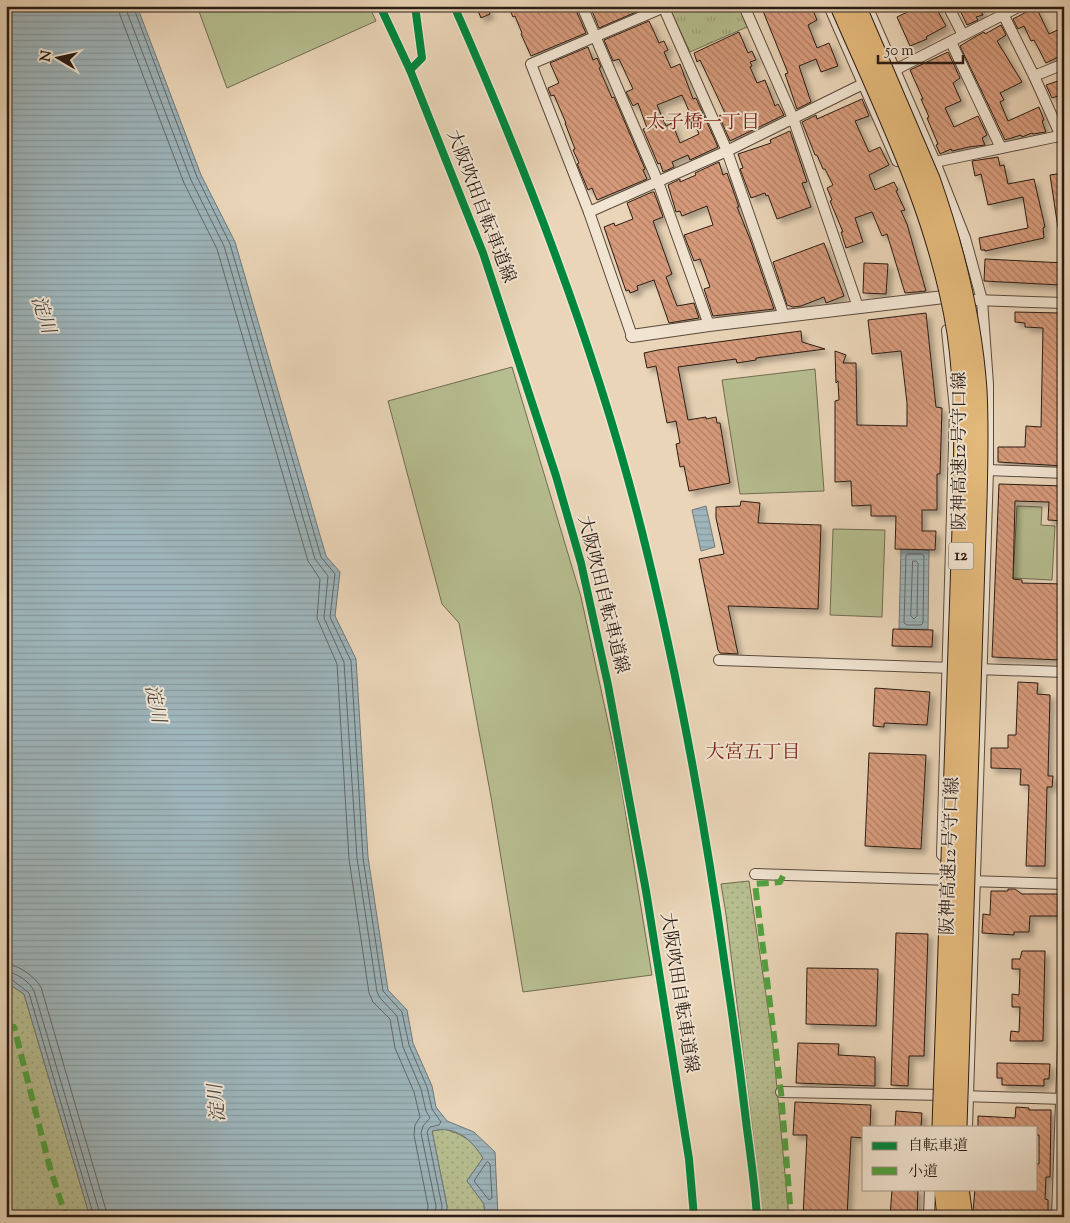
<svg xmlns="http://www.w3.org/2000/svg" width="1070" height="1223" font-family="'Sorts Mill Goudy','Noto Serif JP',serif">
<defs>
<pattern id="grass-dots" width="8" height="8" patternUnits="userSpaceOnUse" patternTransform="scale(1.25)"><rect width="8" height="8" fill="#b6bd8f"/><path d="M2 2h.1M6 6h.1" fill="none" stroke="#9da27a" stroke-width="1.8" stroke-linecap="round"/></pattern>
<pattern id="park-tufts" width="24" height="20" patternUnits="userSpaceOnUse" patternTransform="scale(1.25)"><rect width="24" height="20" fill="#b6bd8f"/><path d="M3 7l-1-3M5 7V3M7 7l1-3M15 17l-1-3M17 17v-4M19 17l1-3" fill="none" stroke="#9da27a"/></pattern>
<pattern id="water-rules" width="6" height="5" patternUnits="userSpaceOnUse" patternTransform="scale(1.25)"><rect width="6" height="5" fill="#9eb5bb"/><path d="M0 2.5h6" fill="none" stroke="#889ba0"/></pattern>
<pattern id="building-back-hatch" width="6" height="6" patternUnits="userSpaceOnUse" patternTransform="scale(1.25)"><rect width="6" height="6" fill="#d79b7b"/><path d="M-1 5l2 2M0 0l6 6M5-1l2 2" fill="none" stroke="#af7e64"/></pattern>
<filter id="shadow"><feDropShadow dx="4.5" dy="4.5" stdDeviation="2.5" flood-color="#0004"/></filter>
</defs>
<rect width="100%" height="100%" fill="#ead5b8"/>
<filter id="stains"><feTurbulence type="fractalNoise" baseFrequency=".004" numOctaves="4"/><feColorMatrix values="0 0 0 0 .2 0 0 0 0 .09 0 0 0 0 .02 0 0 0 .5 -.17"/></filter>
<radialGradient id="worn" r=".72"><stop offset=".6" stop-color="#630" stop-opacity="0"/><stop offset="1" stop-color="#630" stop-opacity=".3"/></radialGradient>
<!-- grass -->
<g fill="url(#grass-dots)" stroke="#706c52">
<path d="M749,881L772,1035L789,1217H761L756,1159L726,914L721,884Z"/>
<path d="M6,982L24,994L90,1217H6Z"/>
<path d="M445,1129C465,1136 472,1140 483,1158L467,1181L484,1204L485,1217H446L447,1206L432,1131Z"/>
</g>
<!-- park -->
<path fill="url(#park-tufts)" stroke="#706c52" d="M680,6H739L747,27L690,52L672,13L674,9Z"/>
<!-- pitch -->
<g fill="#b6bd8f" stroke="#706c52">
<path d="M197,6H369L376,21L227,88Z"/>
<path d="M512,367L581,597L619,773L652,975L523,992L491,797L459,623L442,604L388,401Z"/>
<path d="M815,369L824,491L740,494L722,380Z"/>
<path d="M1017,506L1042,507L1041,525L1055,526L1052,580L1013,578Z"/>
<path d="M833,529L885,530L882,617L830,615Z"/>
</g>
<!-- water -->
<g fill="url(#water-rules)" stroke="#707878">
<path d="M6,6H137L201,175L235,242L326,556L340,572L335,616L356,659L368,857L388,990L407,1010L413,1043L432,1086L436,1107L447,1121L474,1132L495,1152L498,1217H485L484,1204L467,1181L483,1158C471,1139 456,1125 432,1131L447,1206L446,1217H90L24,994L6,982Z"/>
<path d="M706,506L715,547L701,551L692,510Z"/>
<path d="M901,549L929,550L928,630L899,629Z"/>
</g>
<g fill="none" stroke-linecap="round" stroke-linejoin="round">
<!-- shore -->
<g stroke="#646868" stroke-width="1">
<path d="M119,6L120,15L184,183L217,249L308,561L320,579L317,618L337,664L349,859L369,993L373,1002L390,1019L395,1048L414,1092L420,1117L415,1125L414,1135L428,1206L427,1217"/>
<path d="M127,6V12L191,180L224,246L315,559L328,576L324,618L344,662L357,858L377,992L380,998L397,1016L403,1047L421,1089L426,1111L430,1118L423,1126L421,1133L436,1206L435,1217"/>
<path d="M133,6L197,177L230,244L321,557L335,574L330,617L351,661L363,858L383,991L402,1012L409,1045L427,1087L432,1109L441,1122L439,1125L430,1127L427,1132L442,1206L441,1217"/>
<path d="M908,554H922L924,556L923,623L921,625H907L904,623L906,556Z"/>
<path d="M913,561H916L918,563L917,616L914,619L911,616Z"/>
<path d="M6,964C19,965 34,976 41,987L108,1217"/>
<path d="M6,972C16,972 30,982 34,991L101,1217"/>
<path d="M6,978L11,979L29,993L94,1217"/>
<path d="M488,1162L490,1164L492,1198L489,1200L474,1181L486,1163Z"/>
</g>
</g>
<!-- building -->
<g fill="url(#building-back-hatch)" stroke="#2a1c14" fill-rule="evenodd" filter="url(#shadow)">
<path d="M476,6H486L490,14L481,18Z"/>
<path d="M508,6H536L537,11L550,6H574L586,33L531,56L521,34L522,33L515,16L513,17Z"/>
<path d="M590,6H642L643,9L599,28Z"/>
<path d="M761,6H811L817,20L808,25L817,48L829,43L838,66L821,72L816,59L799,66L811,102L797,109L785,74L788,73Z"/>
<path d="M920,6H935L946,26L926,37L927,39L910,46L897,17Z"/>
<path d="M958,6H979L983,15L976,17L978,20L967,25Z"/>
<path d="M1036,7L1049,34L1064,27V54L1046,63L1034,40L1031,41L1024,26L1018,29L1013,19Z"/>
<path d="M649,21L659,43L664,41L668,50L664,52L671,68L680,64L693,99L696,98L718,147L690,160L688,155L672,162L674,167L663,172L660,163L658,164L643,129L647,128L638,103L633,106L626,92L633,89L619,59L613,61L604,40ZM682,95L699,134L680,143L672,123L666,126L657,105Z"/>
<path d="M1001,25L1006,35L997,41L1022,82L1000,93L1004,100L1000,102L1008,121L1039,107L1044,120L1042,121L1046,132L1033,134L1032,133L1022,137L1021,135L1005,140L960,46L973,38L984,32L985,34Z"/>
<path d="M739,32L748,53L752,51L756,60L750,62L752,66L750,67L757,83L765,80L775,106L778,104L784,115L730,141L719,116L725,113L700,60L697,62L694,53Z"/>
<path d="M588,47L593,60L597,58L601,67L599,68L612,98L614,97L645,169L643,170L647,179L597,200L592,188L588,190L577,164L579,163L573,150L575,149L565,123H566L554,95L551,96L548,88L559,83L550,63Z"/>
<path d="M948,52L960,78L953,83L961,101L945,108L954,127L978,116L987,135L982,138L985,145L969,147L952,151L951,149L940,154L936,145L938,144L927,118L929,117L921,99H923L910,70Z"/>
<path d="M1064,79V94L1052,98L1046,85Z"/>
<path d="M862,99L869,116L855,121L869,152L880,147L889,165L869,175L875,190L894,182L898,190L896,191L905,210L901,211L907,224L926,291L905,293L887,234L882,236L872,212L855,218L863,242L846,248L841,232H843L830,201L832,200L827,188L833,185L825,169H823L817,155H815L802,122L816,115L817,119Z"/>
<path d="M790,131L807,182L802,183L811,207L777,219L768,195L766,196L765,193L751,198L740,169L743,168L738,154L771,143L770,140Z"/>
<path d="M998,157L1000,166L1004,165L1008,184L1034,179L1045,227L1043,228L1044,238L985,251V250H981L979,238L1028,228L1023,197L988,205L981,174L975,176L972,161Z"/>
<path d="M719,162L723,175L727,173L739,207H737L750,239L774,309L713,316L704,289L710,287L700,259L694,261L684,235L713,225L707,206L682,216L680,211L676,212L668,185L680,179V182L696,175L695,173Z"/>
<path d="M1064,173V227L1058,228L1050,175Z"/>
<path d="M652,192H654L663,217L653,221L672,274L666,277L677,306L694,303L699,318L669,323L654,280L637,286L638,290L630,293L629,290L626,291L604,227L614,223L615,226L633,219L627,203Z"/>
<path d="M824,243L844,296L826,303L824,297L801,306L793,307L787,305L773,262Z"/>
<path d="M985,259L1064,263V276H1061L1060,285L984,281Z"/>
<path d="M864,263L888,264L886,294L863,293Z"/>
<path d="M1015,312L1060,313L1059,337L1064,338V466L998,462V447H1025L1026,426L1041,427L1043,328L1025,327V323L1015,322Z"/>
<path d="M926,313L936,407L942,408L940,474H937V510H922V531H936L935,550L895,549L896,516H871V505L852,506L851,481L835,482V401L839,400L838,381L836,383L835,351L846,355L843,363H856L857,425L907,426V403L901,351L872,354L868,320Z"/>
<path d="M801,331L802,342L825,349L756,358V360L737,363L736,359L678,367L688,420L706,417V419L716,417L717,423H720L730,483L689,491L684,466L680,467L676,444L680,443L676,421L667,423L656,366L647,368L644,353L658,350Z"/>
<path d="M999,484L1064,486V521L1048,520L1049,502L1015,501L1013,579L1022,580V583L1064,584L1061,660L992,657Z"/>
<path d="M741,501L760,503L758,523L821,525L818,609L728,606L738,654L720,653L718,650L699,559L724,554L716,518V507L740,506Z"/>
<path d="M893,629L933,630L932,647L892,646Z"/>
<path d="M1018,682L1038,683L1037,694L1050,695L1048,776H1053L1052,787H1047L1045,866H1026L1029,785H1020L1021,769L991,768V748H1008V735H1016Z"/>
<path d="M875,688L930,692L927,725L884,723V727L873,726Z"/>
<path d="M869,753L926,755L921,849L865,846Z"/>
<path d="M1008,889H1015L1022,894H1058V916H1030L1029,932H1014V935L982,933L983,914L990,915L991,891H1008Z"/>
<path d="M896,933L928,934L924,1056H909L908,1086L891,1085Z"/>
<path d="M1022,951H1045L1043,1041H1010L1011,1031L1019,1032L1020,1007H1012V994L1019,995L1020,969H1012V959H1020Z"/>
<path d="M807,968L878,969L876,1026L806,1024Z"/>
<path d="M798,1043L839,1044L838,1055L875,1057V1086L796,1083Z"/>
<path d="M997,1063L1050,1064L1049,1079H1044V1086L1002,1085V1078H997Z"/>
<path d="M795,1102L871,1105L870,1127H864V1138L851,1137L847,1217H803L807,1135H793Z"/>
<path d="M1016,1107L1029,1108V1110H1051L1050,1177H1046L1045,1199L1048,1200V1213L973,1211L975,1189H1036V1164H1039V1135H1036V1127H978V1116L1015,1118Z"/>
<path d="M896,1111L922,1113L921,1127H895Z"/>
<path d="M892,1189H918L917,1217H890Z"/>
</g>
<g fill="none" stroke-linecap="round" stroke-linejoin="round">
<defs>
<g id="minor">
<path d="M582,6L658,182L709,325"/>
<path d="M663,6L727,151L784,316"/>
<path d="M744,6L793,118L858,307"/>
<path d="M829,6L897,161"/>
<path d="M867,6L935,162L965,238L982,300L988,384V470L967,1127"/>
<path d="M948,6L963,35"/>
<path d="M999,6L1034,76L1064,143"/>
<path d="M951,42L1001,148"/>
<path d="M889,73L1020,6"/>
<path d="M1034,76L1064,64"/>
<path d="M935,162L1064,135"/>
<path d="M589,212L727,151L869,81"/>
<path d="M975,300L1064,303"/>
<path d="M632,336L589,212L531,64L667,6"/>
<path d="M988,470L1064,473"/>
<path d="M719,660L953,668"/>
<path d="M977,669L1064,672"/>
<path d="M942,855L955,410L947,330"/>
<path d="M755,874L954,880"/>
<path d="M968,881L1064,884"/>
<path d="M781,1092L945,1095"/>
<path d="M962,1096L1064,1099"/>
<path d="M929,1217L930,1189"/>
<path d="M1057,1217L1064,1017"/>
</g>
<path id="tertiary" d="M632,336L709,325L944,297"/>
<g id="motorway">
<path d="M944,1189L947,1217"/>
<path d="M959,1189L963,1217"/>
</g>
</defs>
<!-- minor casing -->
<use href="#minor" stroke="#5a4a3d" stroke-width="12"/>
<!-- tertiary casing -->
<use href="#tertiary" stroke="#5a4a3d" stroke-width="14"/>
<!-- motorway casing -->
<use href="#motorway" stroke="#2a1c14" stroke-width="21"/>
<!-- minor -->
<use href="#minor" stroke="#f1e4d1" stroke-width="10"/>
<!-- tertiary -->
<use href="#tertiary" stroke="#f1e4d1" stroke-width="12"/>
<!-- motorway -->
<use href="#motorway" stroke="#e5ba7c" stroke-width="19"/>
<defs>
<g id="motorway-bridge">
<path d="M840,6C886,112 939,217 957,333C965,388 964,443 963,499L942,1127"/>
<path d="M856,6L930,179C954,247 972,317 977,390C979,427 978,464 977,500L957,1127"/>
</g>
</defs>
<!-- motorway-bridge casing -->
<use href="#motorway-bridge" stroke="#2a1c14" stroke-width="21" stroke-linecap="butt"/>
<!-- motorway-bridge -->
<use href="#motorway-bridge" stroke="#e5ba7c" stroke-width="19"/>
<!-- quiet -->
<g stroke="#51a13f" stroke-width="6" stroke-dasharray="12 6" stroke-linecap="butt">
<path d="M783,876L780,882L755,884L781,1092L791,1217"/>
<path d="M6,1027H14L50,1168L66,1217"/>
</g>
<defs>
<g id="cycleway">
<path d="M380,6L410,70L483,253L556,476L581,563L608,685L646,891L689,1159L694,1217"/>
<path d="M454,6C528,173 596,350 641,528C678,674 705,823 726,973C734,1025 741,1077 747,1129C751,1158 755,1187 757,1217"/>
<path d="M410,70L422,58L415,6"/>
</g>
</defs>
<!-- cycleway casing -->
<use href="#cycleway" stroke="#f1e4d1" stroke-width="11"/>
<!-- cycleway -->
<use href="#cycleway" stroke="#00873e" stroke-width="8"/>
</g>
<g text-anchor="middle" dominant-baseline="central" stroke-width="4" stroke-linejoin="round" paint-order="stroke">
<!-- shield labels -->
<rect fill="#f1e4d1" stroke="#66584d" stroke-width="1" x="948.5" y="542.5" width="25" height="27" rx="4"/>
<g font-size="16" font-weight="bold" fill="#2a1c14">
<text x="961" y="556">12</text>
</g>
<!-- street labels -->
<g font-size="18" fill="#2a1c14" stroke="#f1e4d1">
<text transform="translate(480 207) rotate(69)">大阪吹田自転車道線</text>
<text transform="translate(961 451) rotate(-90)">阪神高速12号守口線</text>
<text transform="translate(602 595) rotate(76)">大阪吹田自転車道線</text>
<text transform="translate(951 856) rotate(-88)">阪神高速12号守口線</text>
<text transform="translate(678 993) rotate(81)">大阪吹田自転車道線</text>
</g>
<!-- neighbourhood labels -->
<g font-size="19" fill="#7a1f14" stroke="#f1e4d1">
<text x="703" y="123">太子橋一丁目</text>
<text x="753" y="753">大宮五丁目</text>
</g>
<!-- water labels -->
<g font-size="19" font-style="italic" fill="#4d4a46" stroke="#f1e4d1">
<text transform="translate(42 315) rotate(72)">淀川</text>
<text transform="translate(154 704) rotate(78)">淀川</text>
<text transform="translate(218 1103) rotate(-95)">淀川</text>
</g>
</g>
<!-- margin -->
<rect width="1070" height="1223" fill="none" stroke="#ead5b8" stroke-width="25"/>
<rect x="8" y="8" width="1055" height="1208" fill="none" stroke="#2a1c14" stroke-width="2.5"/>
<rect x="12" y="12" width="1045" height="1198" fill="none" stroke="#2a1c14"/>
<!-- legend -->
<rect x="862" y="1126" width="175" height="65" fill="#f1e4d1" stroke="#a19485"/>
<rect x="872" y="1142" width="25" height="8" fill="#00873e" stroke="#a19485"/>
<text x="908" y="1150" font-size="15" fill="#2a1c14">自転車道</text>
<rect x="872" y="1167" width="25" height="8" fill="#51a13f" stroke="#a19485"/>
<text x="908" y="1176" font-size="15" fill="#2a1c14">小道</text>
<!-- north arrow -->
<g transform="translate(58 58) rotate(279)" stroke="#f1e4d1" stroke-width="4" paint-order="stroke">
<path d="M0-4L9 19L0 12L-9 19Z" fill="#2a1c14"/>
<text y="-8" font-size="14" font-weight="bold" text-anchor="middle" fill="#2a1c14">N</text>
</g>
<!-- scale -->
<path d="M878 55v8h85v-8" fill="none" stroke="#2a1c14" stroke-width="2.5"/>
<text x="885" y="55" font-size="15" fill="#2a1c14" stroke="#f1e4d1" stroke-width="4" paint-order="stroke">50 m</text>
<rect width="100%" height="100%" filter="url(#stains)"/>
<rect width="100%" height="100%" fill="url(#worn)"/>
</svg>
